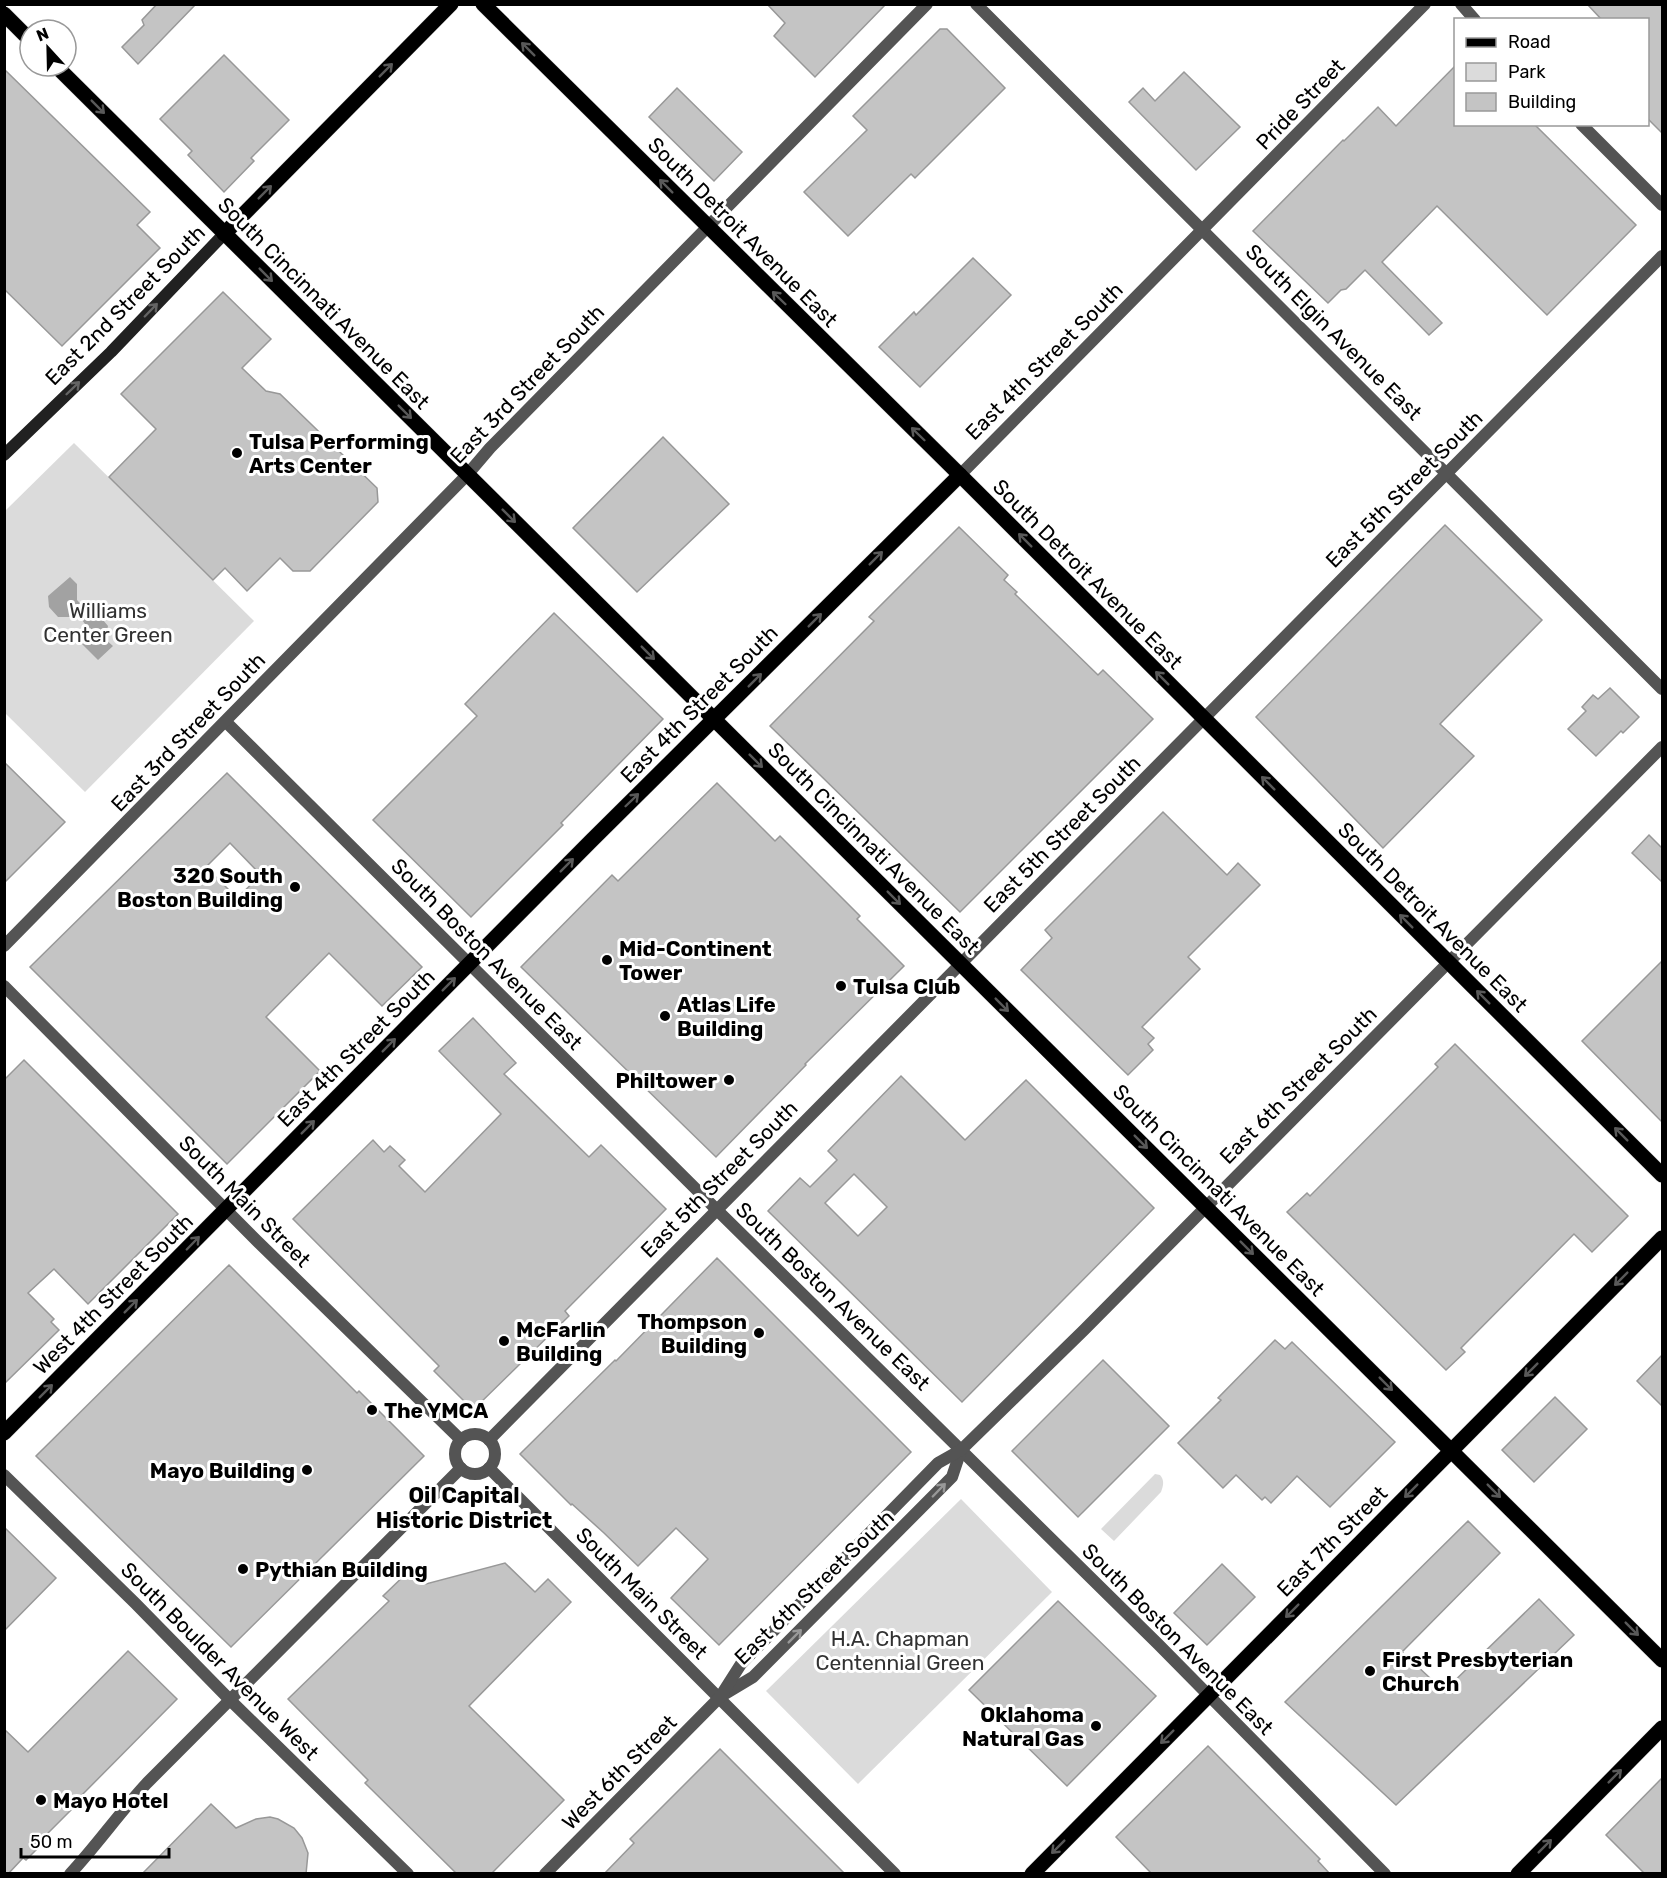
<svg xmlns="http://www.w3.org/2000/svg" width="1667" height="1878" font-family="Rubik,sans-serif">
<rect width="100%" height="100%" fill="#fff"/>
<!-- green -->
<g fill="#dbdbdb">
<path d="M74,443L254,621L85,792L5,713L4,512Z"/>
<path d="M1155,1474L1160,1475C1165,1481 1163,1486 1161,1492L1114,1541L1101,1529Z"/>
<path d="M961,1499L1052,1592L858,1784L766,1691Z"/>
</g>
<!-- water -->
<path fill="#a2a2a2" d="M70,577L77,584V600L94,618L103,620L108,626L105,639L113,646L98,660L82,644L85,624L80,617H58L49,607L48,596Z"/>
<!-- building -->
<g fill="#c4c4c4" stroke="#989898" stroke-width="1.5" fill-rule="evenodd">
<path d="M157,4H196L138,64L122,47L144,25L142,20Z"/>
<path d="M767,4H886L815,77L774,36L785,23Z"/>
<path d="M1587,4H1662V133L1647,118V20H1602Z"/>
<path d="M940,29H947L1005,88L915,178L911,174L848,236L804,192L867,130L853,116Z"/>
<path d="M224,55L289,120L251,158L254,161L224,192L188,155L192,151L160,119Z"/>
<path d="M1455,66V124H1534L1636,225L1547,315L1437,206L1382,262L1442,323L1429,335L1365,270L1346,289L1341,290L1328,303L1253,231L1343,140L1344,141L1378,107L1396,126Z"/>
<path d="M4,69L150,212L137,225L160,248L62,346L4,289Z"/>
<path d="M1184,72L1240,127L1196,170L1129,102L1143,88L1155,101Z"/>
<path d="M677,88L742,152L714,181L649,117Z"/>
<path d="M973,258L1011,295L920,387L879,347L914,312L916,315Z"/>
<path d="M223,292L271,339L242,368L266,391L280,394L377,488L378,502L310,571H293L280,558L247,591L225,568L213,580L109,477L156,429L121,394Z"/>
<path d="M663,437L729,504L637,592L573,528Z"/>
<path d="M1445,525L1542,620L1440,724L1474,756L1383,848L1256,717Z"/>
<path d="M959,527L1008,575L1004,580L1017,592L1015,594L1098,675L1103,670L1153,719L960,912L770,726L874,621L869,617Z"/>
<path d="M554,613L663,719L561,823L563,825L471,917L373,820L477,716L465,704Z"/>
<path d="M1610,688L1639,717L1623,733L1621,731L1596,756L1568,729L1586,711L1582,707L1593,695L1598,699Z"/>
<path d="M4,762L65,822L4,883Z"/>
<path d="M227,773L422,967L382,1006L329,953L266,1017L320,1071L227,1164L30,967ZM230,843L261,875L237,898L206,867Z"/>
<path d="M717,783L775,841L780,836L860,916L857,919L904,966L805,1064L806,1065L716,1157L521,967L612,875L618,881Z"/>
<path d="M1163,812L1227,875L1238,863L1260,885L1188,957L1200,969L1142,1027L1154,1038L1148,1044L1153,1050L1128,1075L1021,970L1052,938L1045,930Z"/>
<path d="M1649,835L1662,848V882L1632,853Z"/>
<path d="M1662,961V1122L1582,1041Z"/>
<path d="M473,1018L516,1063L504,1074L589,1157L601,1145L666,1209L565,1311L569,1316L473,1410L434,1371L439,1366L293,1219L373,1140L384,1152L390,1146L405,1160L399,1166L425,1192L501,1114L439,1051Z"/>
<path d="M1455,1044L1628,1216L1592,1252L1574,1234L1461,1348L1465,1352L1446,1370L1287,1212L1307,1193L1310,1196L1438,1067L1435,1064Z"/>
<path d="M24,1060L178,1214L88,1304L54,1269L28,1293L54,1319L51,1322L59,1330L4,1384V1080Z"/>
<path d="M901,1076L965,1140L1026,1080L1154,1208L962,1402L768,1211L800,1178L810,1187L837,1160L828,1151ZM854,1174L887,1207L858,1236L825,1203Z"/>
<path d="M717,1258L911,1452L719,1645L671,1598L708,1559L676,1528L638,1566L604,1533L572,1504L571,1505L520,1454L615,1360L616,1361Z"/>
<path d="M229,1265L357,1393L359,1391L424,1456L231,1647L36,1456Z"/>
<path d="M1275,1340L1285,1349L1292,1342L1395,1442L1330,1507L1297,1476L1271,1503L1265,1497L1262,1500L1236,1475L1223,1488L1178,1443L1221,1400L1218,1398Z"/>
<path d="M1662,1355V1406L1637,1381Z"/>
<path d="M1103,1360L1169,1426L1078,1517L1012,1451Z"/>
<path d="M1555,1397L1587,1429L1534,1482L1502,1450Z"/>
<path d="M1468,1521L1500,1553L1402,1652L1444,1691L1539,1599L1574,1635L1396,1805L1285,1702Z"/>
<path d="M4,1527L56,1578L4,1631Z"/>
<path d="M505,1563L535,1592L548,1579L571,1602L469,1706L564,1800L491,1874H457L365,1783L368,1780L288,1699L389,1601L383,1596L410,1570L426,1584Z"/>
<path d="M1222,1564L1255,1597L1207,1645L1174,1613Z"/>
<path d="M1058,1601L1156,1696L1067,1786L969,1690Z"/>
<path d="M128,1651L177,1699L77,1800L79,1802L42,1839L44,1842L26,1860L23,1858L8,1874H4V1729L28,1752Z"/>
<path d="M1208,1746L1320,1859L1318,1861L1330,1874H1152L1116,1837Z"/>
<path d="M720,1749L845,1874H604L634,1843L630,1839Z"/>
<path d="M1662,1778V1874H1645L1606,1835Z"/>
<path d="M211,1804L236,1828L256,1819L270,1817L278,1819L294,1828L302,1838L308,1853L306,1874H142Z"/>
</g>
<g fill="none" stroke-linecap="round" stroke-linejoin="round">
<defs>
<g id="primary">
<path d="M483,4L960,475L1662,1175"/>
<path d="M4,14L30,40"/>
<path d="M56,66L1662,1660"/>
<path d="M224,234L451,4"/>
<path d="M4,1433L591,841L960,475"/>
<path d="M1032,1874L1662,1238"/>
<path d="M1518,1874L1662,1728"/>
</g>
</defs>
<!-- primary casing -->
<use href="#primary" stroke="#dbdbdb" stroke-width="16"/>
<!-- tertiary -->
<g stroke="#545454" stroke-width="12">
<path d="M976,4L1662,689"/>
<path d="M1461,4L1475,20"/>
<path d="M1581,124L1662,205"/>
<path d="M960,475L1425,4"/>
<path d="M226,722L716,1209L1158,1644L1385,1874"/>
<path d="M4,946L467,475L490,448L927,4"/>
<path d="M4,986L257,1241L461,1440"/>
<circle cx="475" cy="1454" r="20"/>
<path d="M489,1440L1662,256"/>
<path d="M489,1468L895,1874"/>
<path d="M4,1475L135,1603L230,1700L408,1874"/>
<path d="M723,1695L753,1677L947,1482L952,1477L961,1450"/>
<path d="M70,1874C97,1845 120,1812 147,1783L461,1468"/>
<path d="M545,1874L720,1697L741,1664L938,1463L961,1450L1084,1330L1662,747"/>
</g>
<!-- secondary -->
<path stroke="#212121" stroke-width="12" d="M4,455L111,352L224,234"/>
<!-- primary -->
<use href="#primary" stroke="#000" stroke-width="15"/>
</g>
<!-- one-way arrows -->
<defs><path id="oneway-shaft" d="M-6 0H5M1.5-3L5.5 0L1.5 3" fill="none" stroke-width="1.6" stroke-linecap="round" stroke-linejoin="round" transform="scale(1.5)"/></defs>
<g stroke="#595959">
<use href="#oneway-shaft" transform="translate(528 49) rotate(-135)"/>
<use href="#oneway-shaft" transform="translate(386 70) rotate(-45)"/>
<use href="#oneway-shaft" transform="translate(98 107) rotate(45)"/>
<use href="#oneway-shaft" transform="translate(666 186) rotate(-135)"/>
<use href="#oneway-shaft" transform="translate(265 192) rotate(-45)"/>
<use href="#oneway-shaft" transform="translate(266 275) rotate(45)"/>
<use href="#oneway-shaft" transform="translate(779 298) rotate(-136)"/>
<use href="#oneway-shaft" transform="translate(405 412) rotate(45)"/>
<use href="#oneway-shaft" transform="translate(918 434) rotate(-136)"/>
<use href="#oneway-shaft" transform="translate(509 516) rotate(45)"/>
<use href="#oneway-shaft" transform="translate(1025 540) rotate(-135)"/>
<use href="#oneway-shaft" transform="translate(876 558) rotate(-45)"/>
<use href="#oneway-shaft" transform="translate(815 620) rotate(-45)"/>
<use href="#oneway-shaft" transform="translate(648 653) rotate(45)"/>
<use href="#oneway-shaft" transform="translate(1162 678) rotate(-135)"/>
<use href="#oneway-shaft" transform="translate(755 680) rotate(-45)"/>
<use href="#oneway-shaft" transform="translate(756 761) rotate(45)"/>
<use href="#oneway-shaft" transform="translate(1268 783) rotate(-135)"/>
<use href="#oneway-shaft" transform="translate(632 800) rotate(-44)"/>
<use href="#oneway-shaft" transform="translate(567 865) rotate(-45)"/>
<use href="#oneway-shaft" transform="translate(894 898) rotate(45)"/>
<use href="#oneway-shaft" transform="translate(1406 921) rotate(-135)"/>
<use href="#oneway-shaft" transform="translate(449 984) rotate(-45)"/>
<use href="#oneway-shaft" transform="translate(1483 997) rotate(-135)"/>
<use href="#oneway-shaft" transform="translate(1002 1005) rotate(45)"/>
<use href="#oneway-shaft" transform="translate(389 1045) rotate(-45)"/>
<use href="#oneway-shaft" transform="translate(308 1127) rotate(-45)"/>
<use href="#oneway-shaft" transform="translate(1621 1134) rotate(-135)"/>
<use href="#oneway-shaft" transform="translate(1141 1142) rotate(45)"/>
<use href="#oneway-shaft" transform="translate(193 1243) rotate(-46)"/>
<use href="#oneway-shaft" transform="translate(1247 1248) rotate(45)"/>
<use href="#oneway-shaft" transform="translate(1621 1279) rotate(135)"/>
<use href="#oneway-shaft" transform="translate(131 1306) rotate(-45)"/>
<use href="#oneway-shaft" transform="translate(1531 1370) rotate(135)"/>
<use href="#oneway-shaft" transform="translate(1386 1384) rotate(45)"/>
<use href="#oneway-shaft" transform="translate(46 1391) rotate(-45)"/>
<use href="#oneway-shaft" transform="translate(1411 1491) rotate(135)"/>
<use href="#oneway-shaft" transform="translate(1494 1491) rotate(45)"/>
<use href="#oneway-shaft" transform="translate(1292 1611) rotate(135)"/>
<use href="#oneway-shaft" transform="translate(1632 1629) rotate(45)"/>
<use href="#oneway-shaft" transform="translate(1167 1737) rotate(135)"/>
<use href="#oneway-shaft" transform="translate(1615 1776) rotate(-45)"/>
<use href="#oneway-shaft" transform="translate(1545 1846) rotate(-45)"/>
<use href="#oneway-shaft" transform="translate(1058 1847) rotate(135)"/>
</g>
<g stroke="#646464">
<use href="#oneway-shaft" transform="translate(151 310) rotate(-46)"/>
<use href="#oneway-shaft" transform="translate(73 388) rotate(-44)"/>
</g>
<g stroke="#989898">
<use href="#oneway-shaft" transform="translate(939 1490) rotate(-46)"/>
<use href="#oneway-shaft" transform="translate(795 1636) rotate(-45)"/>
</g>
<!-- markers -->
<g fill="#000" stroke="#fff" stroke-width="2">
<circle cx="237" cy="453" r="6"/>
<circle cx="295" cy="887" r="6"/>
<circle cx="607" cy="960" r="6"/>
<circle cx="841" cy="986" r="6"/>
<circle cx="665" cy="1016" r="6"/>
<circle cx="729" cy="1080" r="6"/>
<circle cx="759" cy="1333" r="6"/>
<circle cx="504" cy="1341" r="6"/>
<circle cx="372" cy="1410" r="6"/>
<circle cx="307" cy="1470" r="6"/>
<circle cx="243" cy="1569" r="6"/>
<circle cx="1370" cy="1671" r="6"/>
<circle cx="1096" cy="1726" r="6"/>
<circle cx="41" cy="1800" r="6"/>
</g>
<g text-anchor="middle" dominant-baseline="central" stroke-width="6" stroke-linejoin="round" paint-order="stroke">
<!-- street labels -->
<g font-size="21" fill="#000" stroke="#fff">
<text transform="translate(1300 104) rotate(-46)">Pride Street</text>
<text transform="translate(743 232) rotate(45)">South Detroit Avenue East</text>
<text transform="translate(324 303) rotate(45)">South Cincinnati Avenue East</text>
<text transform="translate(125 305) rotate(-45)">East 2nd Street South</text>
<text transform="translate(1334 332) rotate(45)">South Elgin Avenue East</text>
<text transform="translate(1044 361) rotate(-45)">East 4th Street South</text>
<text transform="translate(527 384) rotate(-46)">East 3rd Street South</text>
<text transform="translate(1404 489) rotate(-45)">East 5th Street South</text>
<text transform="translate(1088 574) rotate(45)">South Detroit Avenue East</text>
<text transform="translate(699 704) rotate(-45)">East 4th Street South</text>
<text transform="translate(188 732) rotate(-46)">East 3rd Street South</text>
<text transform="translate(1062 834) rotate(-45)">East 5th Street South</text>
<text transform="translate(874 848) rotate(45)">South Cincinnati Avenue East</text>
<text transform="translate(1433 917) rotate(45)">South Detroit Avenue East</text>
<text transform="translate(487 954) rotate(45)">South Boston Avenue East</text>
<text transform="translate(356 1048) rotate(-45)">East 4th Street South</text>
<text transform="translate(1298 1085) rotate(-45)">East 6th Street South</text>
<text transform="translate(719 1179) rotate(-45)">East 5th Street South</text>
<text transform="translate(1219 1190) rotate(45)">South Cincinnati Avenue East</text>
<text transform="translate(245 1201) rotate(45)">South Main Street</text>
<text transform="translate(113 1294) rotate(-45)">West 4th Street South</text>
<text transform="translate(833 1296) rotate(44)">South Boston Avenue East</text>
<text transform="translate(1332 1541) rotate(-45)">East 7th Street</text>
<text transform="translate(814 1587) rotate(-44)">East 6th Street South</text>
<text transform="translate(642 1593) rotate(45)">South Main Street</text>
<text transform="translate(1178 1639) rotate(45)">South Boston Avenue East</text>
<text transform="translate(220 1661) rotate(45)">South Boulder Avenue West</text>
<text transform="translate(619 1772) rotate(-45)">West 6th Street</text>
</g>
<!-- poi labels -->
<g font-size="21" font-weight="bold" fill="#000" stroke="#fff" text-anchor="start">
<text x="249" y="441">Tulsa Performing<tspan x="249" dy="24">Arts Center</tspan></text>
<text x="283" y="875" text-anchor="end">320 South<tspan x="283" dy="24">Boston Building</tspan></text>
<text x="619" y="948">Mid-Continent<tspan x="619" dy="24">Tower</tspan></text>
<text x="853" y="986">Tulsa Club</text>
<text x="677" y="1004">Atlas Life<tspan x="677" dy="24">Building</tspan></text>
<text x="717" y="1080" text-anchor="end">Philtower</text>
<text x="747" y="1321" text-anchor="end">Thompson<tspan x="747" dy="24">Building</tspan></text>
<text x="516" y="1329">McFarlin<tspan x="516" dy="24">Building</tspan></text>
<text x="384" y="1410">The YMCA</text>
<text x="295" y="1470" text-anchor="end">Mayo Building</text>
<text x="255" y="1569">Pythian Building</text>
<text x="1382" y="1659">First Presbyterian<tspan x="1382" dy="24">Church</tspan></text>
<text x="1084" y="1714" text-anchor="end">Oklahoma<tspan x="1084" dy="24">Natural Gas</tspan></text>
<text x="53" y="1800">Mayo Hotel</text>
</g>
<!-- park labels -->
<g font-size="21" fill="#323232" stroke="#fff">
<text x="108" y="610">Williams<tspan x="108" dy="24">Center Green</tspan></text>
<text x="900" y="1638">H.A. Chapman<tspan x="900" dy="24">Centennial Green</tspan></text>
</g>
<!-- neighbourhood labels -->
<g font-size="22" font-weight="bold" fill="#000" stroke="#fff">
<text x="464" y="1495">Oil Capital<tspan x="464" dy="25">Historic District</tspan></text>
</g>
</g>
<!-- border -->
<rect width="1667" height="1878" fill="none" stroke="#000000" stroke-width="12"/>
<!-- legend -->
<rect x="1454" y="18" width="195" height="108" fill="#ffffff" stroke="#999999" stroke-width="1.5"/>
<rect x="1466" y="38" width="30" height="9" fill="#000000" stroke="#999999" stroke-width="1.5"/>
<text x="1508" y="48" font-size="18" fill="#000000">Road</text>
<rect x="1466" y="63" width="30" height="18" fill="#dbdbdb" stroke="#999999" stroke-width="1.5"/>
<text x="1508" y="78" font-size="18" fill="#000000">Park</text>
<rect x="1466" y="93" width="30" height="18" fill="#c4c4c4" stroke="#999999" stroke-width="1.5"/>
<text x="1508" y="108" font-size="18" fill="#000000">Building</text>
<!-- north arrow -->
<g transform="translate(48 48) rotate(338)"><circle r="28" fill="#ffffff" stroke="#999999" stroke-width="1.5"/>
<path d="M0-4.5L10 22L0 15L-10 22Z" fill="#000000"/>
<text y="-9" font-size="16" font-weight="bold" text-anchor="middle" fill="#000000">N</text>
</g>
<!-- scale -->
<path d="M21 1848v9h148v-9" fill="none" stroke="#000000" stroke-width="3"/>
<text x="30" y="1848" font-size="18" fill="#000000" stroke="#ffffff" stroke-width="4.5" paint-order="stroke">50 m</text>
</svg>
